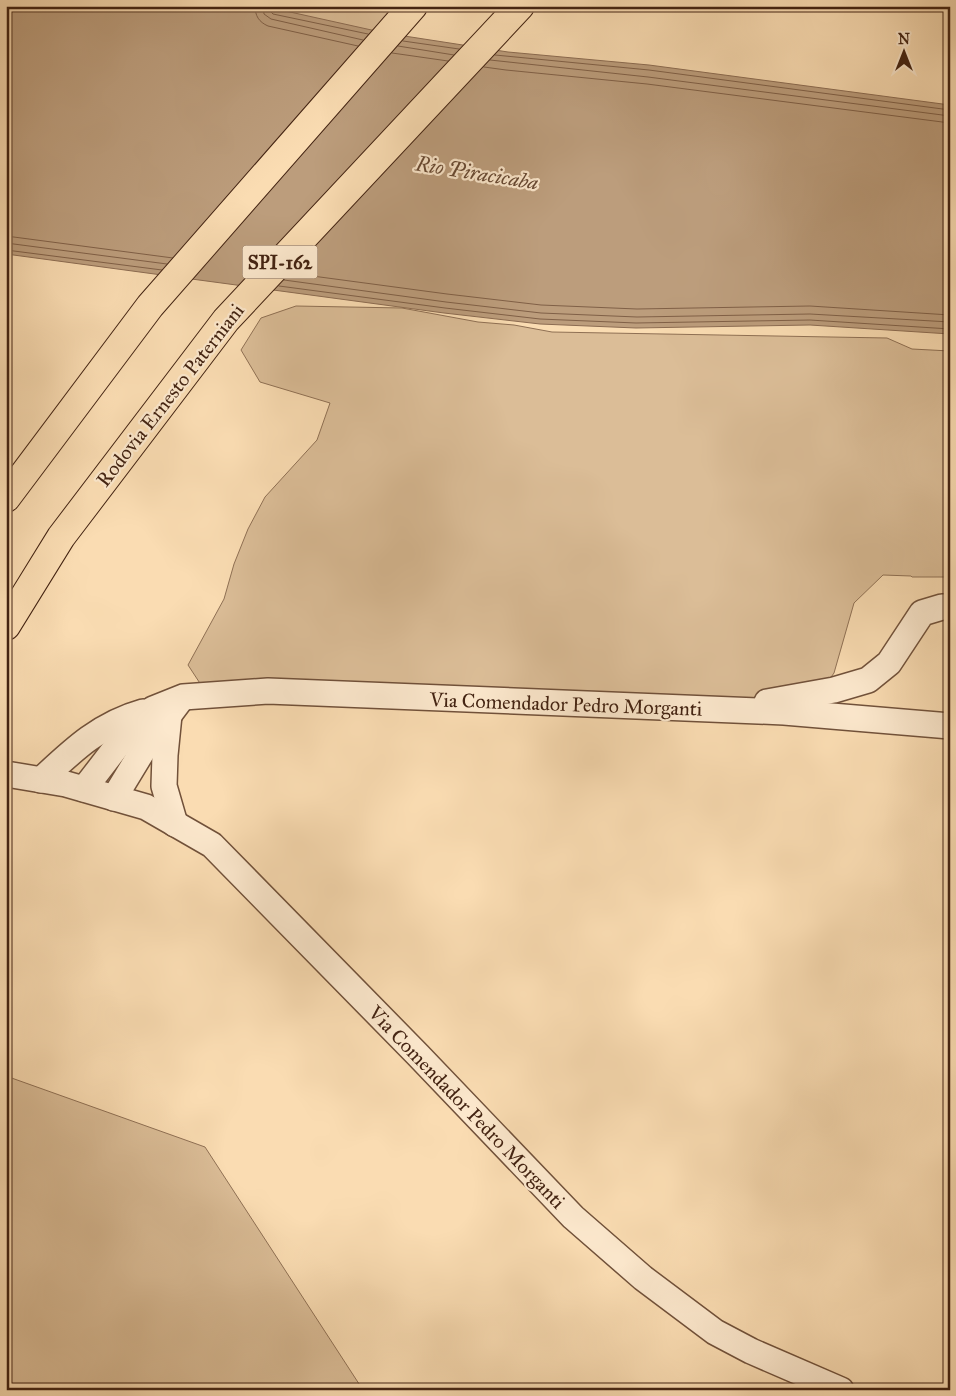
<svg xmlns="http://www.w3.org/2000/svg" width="956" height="1396" font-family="'IM FELL Great Primer',serif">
<rect width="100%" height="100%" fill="#fadcb2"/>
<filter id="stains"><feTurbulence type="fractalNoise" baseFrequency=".004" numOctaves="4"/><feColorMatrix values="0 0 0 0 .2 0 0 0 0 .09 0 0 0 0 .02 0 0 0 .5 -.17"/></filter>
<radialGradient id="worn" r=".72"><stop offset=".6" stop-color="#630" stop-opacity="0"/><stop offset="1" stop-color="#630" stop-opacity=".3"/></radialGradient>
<!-- green -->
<g fill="#dbbd97" stroke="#8f7054">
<path d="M259,6H413L387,35Z"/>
<path d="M296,306L402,308L478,322L514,325L552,332L887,338L912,349L950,351V572H949V577H912L911,576L883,575L854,603L834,673L814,701L207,694L188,665L224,599L234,564L248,529L265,497L317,440L330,403L260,382L241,350L261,318Z"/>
<path d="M6,1076L205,1147L363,1390H6Z"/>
</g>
<!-- water -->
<path fill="#bc9d7c" stroke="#8c6c52" d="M6,6H263L385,33L508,52L649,65L950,105V334L810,325L636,328L540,324L444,313L6,254Z"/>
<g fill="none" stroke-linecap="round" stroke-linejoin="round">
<!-- shore -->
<g stroke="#806047" stroke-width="1">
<path d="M255,6C255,16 259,22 268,26L358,46"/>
<path d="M263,6L264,14L271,19L363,40"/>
<path d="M269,6L270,11L273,14L368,34"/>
<path d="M403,41L459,49"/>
<path d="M398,46L454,55"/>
<path d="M392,53L448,61"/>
<path d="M495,55L649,70L950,110"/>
<path d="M490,60L648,77L950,116"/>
<path d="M484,67L506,70L647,84L950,123"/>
<path d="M6,236L173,258"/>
<path d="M6,243L167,264"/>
<path d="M6,250L162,270"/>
<path d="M290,273L447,294L541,305L637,309L810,306L950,315"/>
<path d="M284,280L446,302L541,313L637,317L810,314L950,322"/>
<path d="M279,286L445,308L540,319L636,323L810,320L950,329"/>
</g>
<defs>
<g id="minor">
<path d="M767,702L834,690L868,680L889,663L922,613L942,607H950"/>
<path d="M169,715L165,755L164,786L175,824"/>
<path d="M6,774L66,784L146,807L212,845L418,1055L573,1217L643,1278L715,1332L751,1351L841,1390"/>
<path d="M41,780C73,750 100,724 143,712"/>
<path d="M84,789L131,728L153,709L183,697L268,691L784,712L950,726"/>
<path d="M114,798L145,747L181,699"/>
</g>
<g id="highway">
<path d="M6,498L150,306L413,6"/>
<path d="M6,626L61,537L226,320L520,6"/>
</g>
</defs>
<!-- minor casing -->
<use href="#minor" stroke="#71513a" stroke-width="28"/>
<!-- highway casing -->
<use href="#highway" stroke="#432312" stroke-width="30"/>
<!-- minor -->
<use href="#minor" stroke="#fce8cd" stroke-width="25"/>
<!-- highway -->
<use href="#highway" stroke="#fadcb2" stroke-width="28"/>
</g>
<g text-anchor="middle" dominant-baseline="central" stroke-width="4.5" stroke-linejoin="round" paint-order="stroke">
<!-- shield labels -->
<rect fill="#fce8cd" stroke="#7a5e4a" stroke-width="1" x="242.5" y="245.5" width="75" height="33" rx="4"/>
<g font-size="19" font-weight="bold" fill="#432312">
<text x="280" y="262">SPI-162</text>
</g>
<!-- street labels -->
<g font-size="20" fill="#432312" stroke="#fce8cd">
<text transform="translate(170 395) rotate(-52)">Rodovia Ernesto Paterniani</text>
<text transform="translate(566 704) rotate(2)">Via Comendador Pedro Morganti</text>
<text transform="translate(467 1107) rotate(46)">Via Comendador Pedro Morganti</text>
</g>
<!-- water labels -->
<g font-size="21" font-style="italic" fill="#674832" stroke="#fce8cd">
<text transform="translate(477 173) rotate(9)">Rio Piracicaba</text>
</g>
</g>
<!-- margin -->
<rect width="956" height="1396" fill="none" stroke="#fadcb2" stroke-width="25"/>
<rect x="8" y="8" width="941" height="1381" fill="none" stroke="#432312" stroke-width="2.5"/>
<rect x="12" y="12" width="931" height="1371" fill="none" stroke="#432312"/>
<!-- north arrow -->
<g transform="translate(904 52)" stroke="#fce8cd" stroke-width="4" paint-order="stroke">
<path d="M0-4L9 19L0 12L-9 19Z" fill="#432312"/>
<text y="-8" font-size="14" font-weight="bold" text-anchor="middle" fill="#432312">N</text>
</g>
<rect width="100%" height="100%" filter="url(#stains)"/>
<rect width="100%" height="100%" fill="url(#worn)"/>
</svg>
